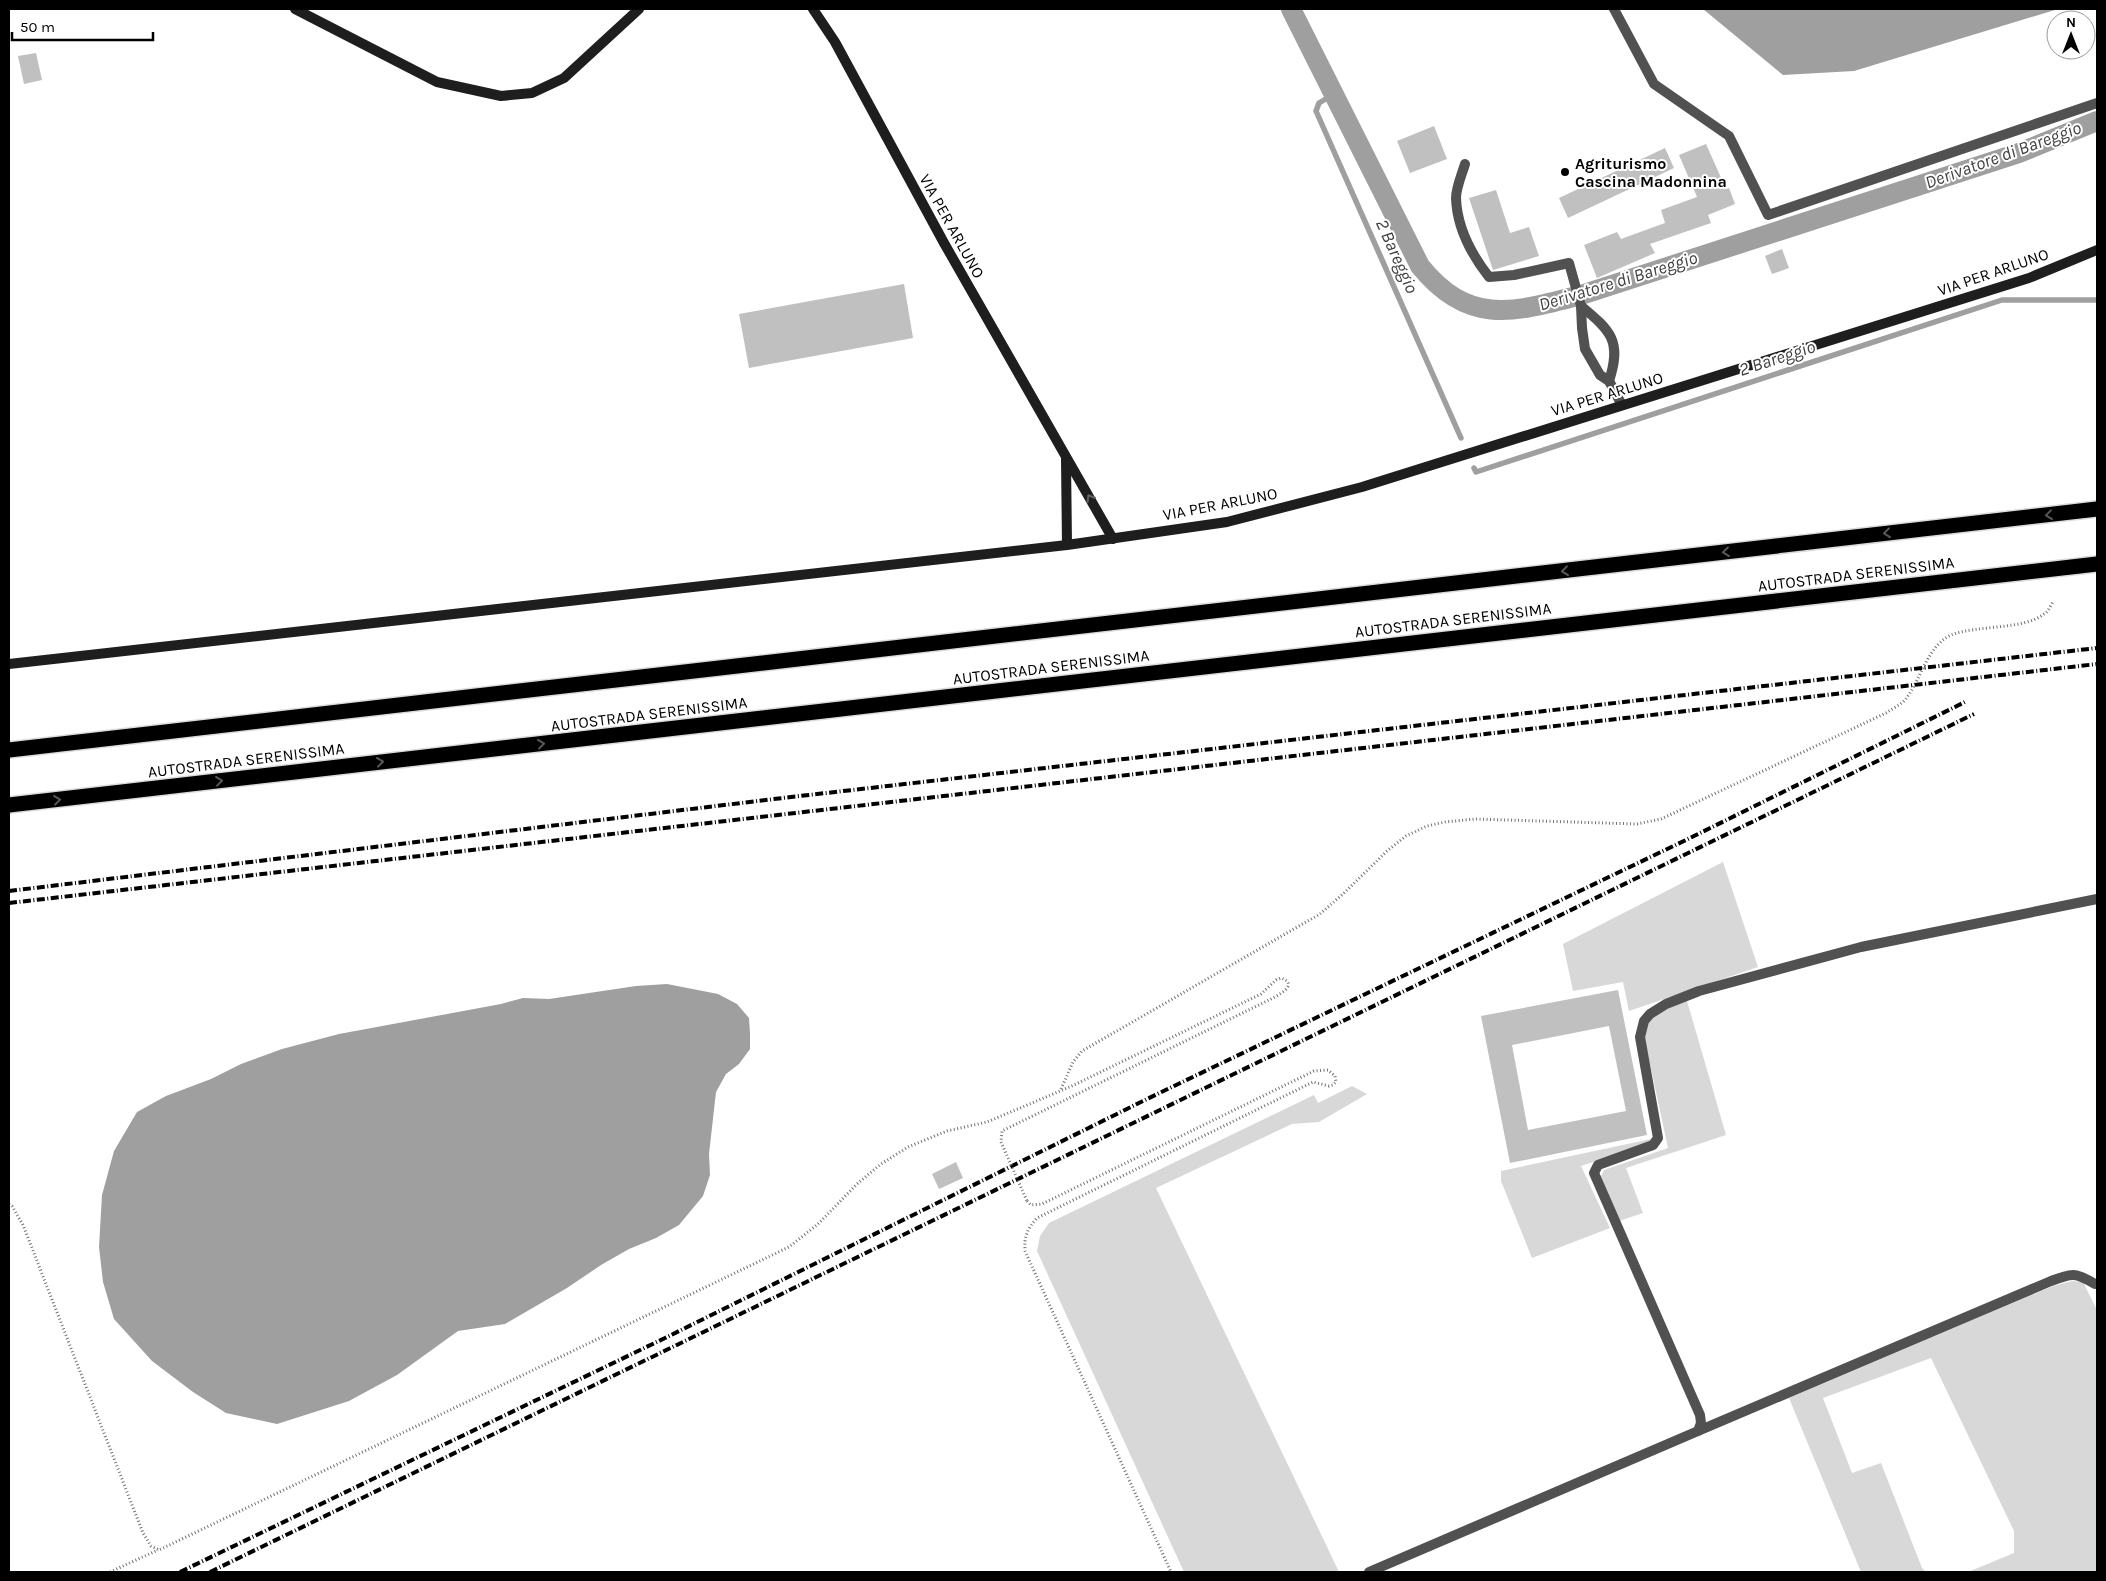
<svg xmlns="http://www.w3.org/2000/svg" width="2106" height="1581" font-family="Karla,sans-serif">
<rect width="100%" height="100%" fill="#fff"/>
<!-- green -->
<g fill="#d8d8d8">
<path d="M1723,862L1758,967L1629,1011L1623,982L1573,991L1563,944Z"/>
<path d="M1687,1001L1726,1135L1626,1168L1643,1213L1619,1221L1601,1176L1604,1170L1668,1148L1644,1036C1647,1014 1668,1009 1687,1001Z"/>
<path d="M1352,1086L1367,1094L1319,1122L1292,1124L1156,1188L1339,1572H1184L1037,1251L1040,1236L1049,1223L1314,1095L1318,1103Z"/>
<path d="M1651,1139L1648,1144L1581,1166L1610,1228L1532,1258L1501,1181V1171Z"/>
<path d="M2072,1281L2083,1282L2097,1310V1572H1968L2014,1553V1531L1931,1358L1823,1398L1852,1473L1881,1463L1922,1568L1926,1572H1861L1789,1398L2053,1286Z"/>
</g>
<!-- water -->
<g fill="#9f9f9f">
<path d="M1703,9H2058L1854,71L1783,75Z"/>
<path d="M667,984L718,994L737,1004L749,1018L750,1034V1049L739,1064L726,1074L716,1092L709,1154L710,1175L703,1196L679,1225L656,1238L629,1249L601,1265L567,1288L505,1324L458,1331L397,1375L349,1401L277,1424L226,1413L193,1392L152,1361L114,1319L103,1282L99,1247L102,1195L114,1151L137,1112L166,1096L211,1079L241,1064L282,1049L339,1034L501,1004L523,998L549,999L636,986Z"/>
</g>
<g fill="none" stroke-linecap="round" stroke-linejoin="round">
<!-- stream -->
<g stroke="#9f9f9f" stroke-width="5.5">
<path d="M1334,94L1319,103L1316,111L1461,438"/>
<path d="M1474,468L1476,472L2002,300H2097"/>
</g>
<!-- canal -->
<path stroke="#9f9f9f" stroke-width="20" d="M1291,9L1420,266C1469,327 1515,312 1581,295L2019,153L2097,121"/>
</g>
<!-- building -->
<g fill="#c0c0c0" fill-rule="evenodd">
<path d="M36,53L42,80L24,84L18,56Z"/>
<path d="M1434,126L1447,159L1410,173L1397,141Z"/>
<path d="M1706,144L1726,189L1729,188L1735,204L1708,215L1711,223L1650,244L1655,253L1597,278L1584,245L1617,232L1621,239L1665,223L1661,210L1697,197L1679,155Z"/>
<path d="M1665,148L1674,168L1568,218L1559,198Z"/>
<path d="M1496,190L1510,233L1529,227L1539,256L1493,270L1469,198Z"/>
<path d="M1782,249L1789,268L1772,274L1765,256Z"/>
<path d="M904,284L913,338L749,368L739,314Z"/>
<path d="M1618,990L1647,1135L1510,1163L1481,1016ZM1609,1026L1626,1111L1528,1130L1512,1045Z"/>
<path d="M956,1162L963,1178L939,1189L932,1174Z"/>
</g>
<g fill="none" stroke-linecap="round" stroke-linejoin="round">
<defs>
<g id="highway">
<path d="M9,750L2097,509"/>
<path d="M9,805L2097,564"/>
</g>
</defs>
<!-- highway casing -->
<use href="#highway" stroke="#dbdbdb" stroke-width="18"/>
<!-- path -->
<g stroke="#737373" stroke-width="3" stroke-dasharray="1 2.5" stroke-linecap="butt">
<path d="M1061,1089L1073,1062L1082,1051L1320,914L1343,894L1387,851L1406,836L1427,826L1445,822L1475,819L1637,824L1661,819L1886,713C1892,709 1900,705 1905,700C1921,680 1927,646 1951,635C1976,625 2024,630 2044,614C2049,611 2050,606 2053,602"/>
<path d="M1027,1201L1031,1205L1042,1204L1314,1071L1328,1070L1335,1076L1336,1082L1333,1085L1329,1086L1313,1082L1037,1218C1027,1229 1024,1237 1025,1251L1171,1572"/>
<path d="M9,1204L12,1206L23,1225L143,1533L151,1546L159,1550L789,1247L818,1224L857,1184L881,1164L908,1147L947,1131L987,1122L1032,1103L1074,1085L1261,994L1276,980L1281,978C1300,985 1277,996 1269,1000L1002,1131L1001,1142"/>
<path d="M110,1572L158,1550"/>
</g>
<!-- lane -->
<g stroke="#515151" stroke-width="10">
<path d="M1614,9L1654,84L1729,136L1768,215L2097,103"/>
<path d="M1465,164C1462,174 1456,188 1456,198C1457,228 1471,254 1489,277L1514,275L1569,263L1581,306L1582,328L1585,349L1600,375L1609,381L1622,405"/>
<path d="M1581,306C1611,331 1622,341 1609,381"/>
<path d="M1698,1431L2051,1281C2072,1273 2075,1272 2095,1284"/>
</g>
<!-- street -->
<path stroke="#515151" stroke-width="10" d="M1369,1572L1698,1431L1701,1423L1700,1415L1594,1173L1598,1165L1653,1145L1658,1138L1640,1037L1644,1021L1650,1014L1666,1004L1699,991L1861,947L2097,899"/>
<!-- secondary -->
<g stroke="#1e1e1e" stroke-width="10">
<path d="M295,9L437,82L501,96L532,93L564,78L639,9"/>
<path d="M813,9L835,42L944,243L1113,539"/>
<path d="M1066,459L1067,545"/>
<path d="M9,664L1067,545L1227,522L1362,487L2029,278L2097,250"/>
</g>
<!-- highway -->
<use href="#highway" stroke="#000" stroke-width="15"/>
<!-- rail -->
<g stroke="#000" stroke-width="4" stroke-dasharray="8 2.5 1 2.5" stroke-linecap="butt">
<path d="M9,891L791,797L2097,648"/>
<path d="M9,903L2097,664"/>
<path d="M180,1572L665,1338L1147,1099L1688,839L1967,701"/>
<path d="M210,1572L1974,714"/>
</g>
<!-- path-bridge -->
<path stroke="#737373" stroke-width="3" stroke-dasharray="1 2.5" stroke-linecap="butt" d="M1001,1142L1027,1201"/>
</g>
<!-- one-way arrows -->
<defs><path id="oneway-chevron" d="M-2-3.5L2.5 0L-2 3.5" fill="none" stroke-width="1.6" stroke-linecap="round" stroke-linejoin="round" transform="scale(1.25)"/></defs>
<use stroke="#626262" href="#oneway-chevron" transform="translate(1090 498) rotate(-120)"/>
<g stroke="#595959">
<use href="#oneway-chevron" transform="translate(2049 515) rotate(173)"/>
<use href="#oneway-chevron" transform="translate(1887 533) rotate(173)"/>
<use href="#oneway-chevron" transform="translate(1726 552) rotate(173)"/>
<use href="#oneway-chevron" transform="translate(1565 571) rotate(173)"/>
<use href="#oneway-chevron" transform="translate(541 744) rotate(-7)"/>
<use href="#oneway-chevron" transform="translate(380 762) rotate(-7)"/>
<use href="#oneway-chevron" transform="translate(219 781) rotate(-7)"/>
<use href="#oneway-chevron" transform="translate(57 800) rotate(-7)"/>
</g>
<!-- markers -->
<circle fill="#000" stroke="#fff" stroke-width="2" cx="1565" cy="172" r="5"/>
<g text-anchor="middle" dominant-baseline="central" stroke-width="4" stroke-linejoin="round" paint-order="stroke">
<!-- poi labels -->
<g font-size="16" font-weight="bold" fill="#000" stroke="#fff" text-anchor="start">
<text x="1575" y="163">Agriturismo<tspan x="1575" dy="18">Cascina Madonnina</tspan></text>
</g>
<!-- street labels -->
<g font-size="16" fill="#000" stroke="#fff">
<text transform="translate(952 226) rotate(61)">VIA PER ARLUNO</text>
<text transform="translate(1993 272) rotate(-19)">VIA PER ARLUNO</text>
<text transform="translate(1607 394) rotate(-17)">VIA PER ARLUNO</text>
<text transform="translate(1220 504) rotate(-11)">VIA PER ARLUNO</text>
<text transform="translate(1856 574) rotate(-7)">AUTOSTRADA SERENISSIMA</text>
<text transform="translate(1453 620) rotate(-7)">AUTOSTRADA SERENISSIMA</text>
<text transform="translate(1051 667) rotate(-7)">AUTOSTRADA SERENISSIMA</text>
<text transform="translate(649 714) rotate(-7)">AUTOSTRADA SERENISSIMA</text>
<text transform="translate(246 760) rotate(-7)">AUTOSTRADA SERENISSIMA</text>
</g>
<!-- water labels -->
<g font-size="18" font-style="italic" fill="#404040" stroke="#fff">
<text transform="translate(2003 155) rotate(-20)">Derivatore di Bareggio</text>
<text transform="translate(1397 256) rotate(66)">2 Bareggio</text>
<text transform="translate(1618 281) rotate(-17)">Derivatore di Bareggio</text>
<text transform="translate(1777 358) rotate(-18)">2 Bareggio</text>
</g>
</g>
<!-- border -->
<rect width="2106" height="1581" fill="none" stroke="#000000" stroke-width="20"/>
<!-- north arrow -->
<g transform="translate(2071 35)"><circle r="24" fill="#ffffff" stroke="#999999"/>
<path d="M0-4L9 19L0 12L-9 19Z" fill="#000000"/>
<text y="-8" font-size="14" font-weight="bold" text-anchor="middle" fill="#000000">N</text>
</g>
<!-- scale -->
<path d="M12 32v8h141v-8" fill="none" stroke="#000000" stroke-width="2.5"/>
<text x="20" y="32" font-size="15" fill="#000000" stroke="#ffffff" stroke-width="4" paint-order="stroke">50 m</text>
</svg>
